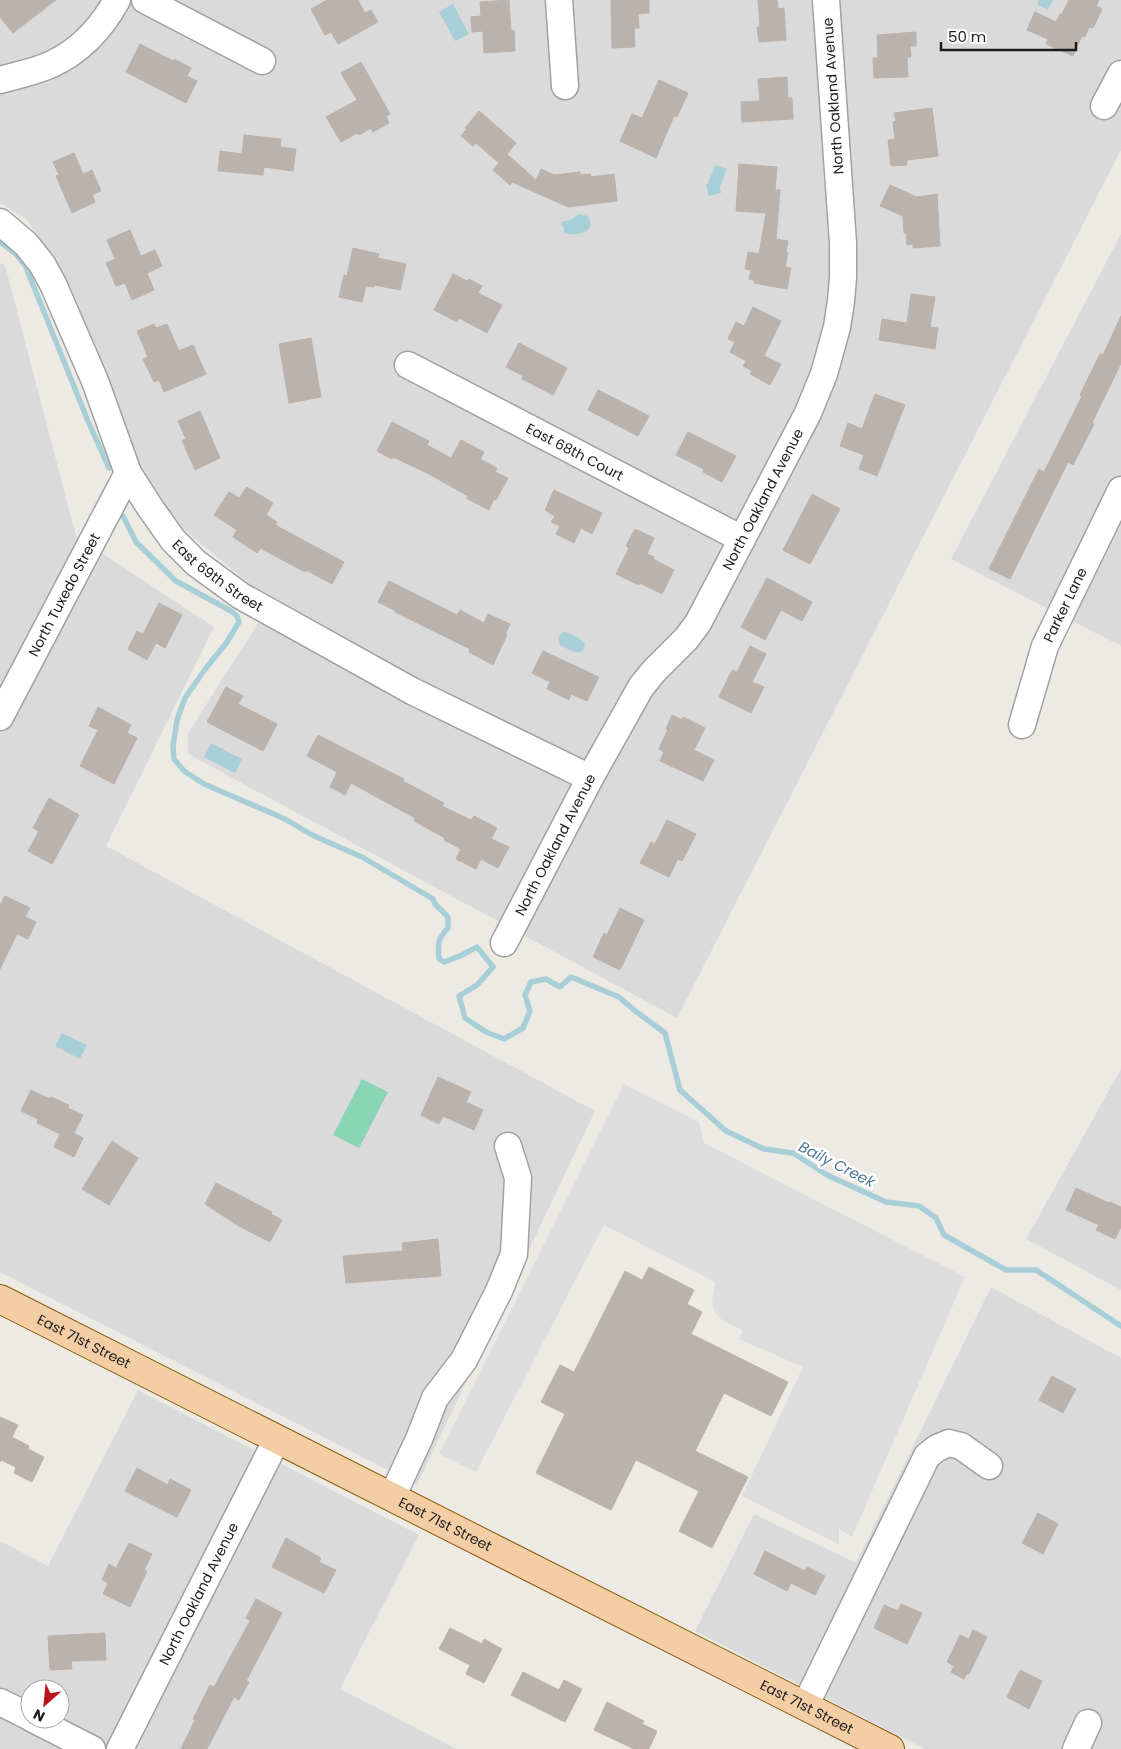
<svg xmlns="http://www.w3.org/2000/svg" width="1121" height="1749" font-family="Poppins,sans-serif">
<rect width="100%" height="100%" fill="#edeae4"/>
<!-- residential -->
<g fill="#dbdada" fill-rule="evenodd">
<path d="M0,0H1121V150L677,1018L188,754V733L257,625L268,599L178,525L137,461L47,251L26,219L0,203Z"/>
<path d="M1121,234V646L951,559Z"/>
<path d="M0,263L5,265L76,536L214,627L106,846L595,1111L417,1485L0,1272Z"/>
<path d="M1121,1069V1290L1026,1239Z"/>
<path d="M991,1287L1121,1358V1749H925L695,1631L754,1514L856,1563Z"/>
<path d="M138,1390L419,1535L340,1689L457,1749H0V1541L48,1566ZM30,1689H60V1719H30Z"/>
</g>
<!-- pitch -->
<path fill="#89d5b5" d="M362,1079L388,1092L359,1148L333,1135Z"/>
<!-- parking -->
<path fill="#ddd" d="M624,1084L699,1122L704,1143L965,1277L852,1537L839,1529V1544L742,1496L803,1367L739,1339L743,1330L723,1321L715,1313L712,1302L715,1282L604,1225L476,1472L439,1454Z"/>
<!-- water -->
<g fill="#a8cfd7">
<path d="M1039,0H1053L1048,10L1037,5Z"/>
<path d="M453,4L469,34L455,41L439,12Z"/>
<path d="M716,165L727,169L720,187L721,193L709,196L706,186Z"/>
<path d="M579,214L588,216C598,232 576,237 564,233L563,226L561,225L562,222L571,220Z"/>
<path d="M562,632C570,632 580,638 585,644C583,660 569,649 560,645L558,638Z"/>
<path d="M211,743L242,759L235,773L204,757Z"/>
<path d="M62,1033L87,1045L80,1059L55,1046Z"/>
</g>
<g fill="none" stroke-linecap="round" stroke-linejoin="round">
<!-- stream -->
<g stroke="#a8cfd7" stroke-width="5.5">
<path d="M0,242L15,253L25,265L88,421L109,468"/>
<path d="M123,516L136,542L176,581L231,611L237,616L239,622L227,642L206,668L185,698L177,720L173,746L174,759L184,771L204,784L285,819L312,835L362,857L433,899L435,904L448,917V928C437,940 438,943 439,959L444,962L460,956L477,947L493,967L477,985L459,996L465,1018L486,1032L504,1039L523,1028L530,1011L525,995L531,982L546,979L560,987L571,977L619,997L634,1010L665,1033L680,1090L726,1131L764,1149L793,1153L827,1175L886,1202L919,1206L936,1218L944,1235L1006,1270H1036L1121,1326"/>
</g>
</g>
<!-- building -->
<g fill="#bab3ad" stroke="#beb1a8">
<path d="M0,0H56L13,33L0,17Z"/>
<path d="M327,0H358L365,13L371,10L378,22L338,44L331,32L325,35L311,9Z"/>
<path d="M509,0L511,31L514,30L515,51L484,53L483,31L472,32L471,17L481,16L480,2Z"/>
<path d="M611,0H649V13L638,14L639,28H634L635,47L612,48Z"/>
<path d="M758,0H777L778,9L784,8L786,40L759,42L757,27H760Z"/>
<path d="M1069,0H1099L1096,6L1102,9L1093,28L1089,27L1085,37L1082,36L1073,56L1046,44L1048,39L1027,30L1035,12L1056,22L1060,14H1062Z"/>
<path d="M916,32V46H910L911,57H907L908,77L874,78L873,58H878L877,35Z"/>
<path d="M140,44L173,61L174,59L191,68L187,76L197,81L186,103L126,72Z"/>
<path d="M361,62L390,114L386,116L389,123L373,132L371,128L359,135L357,133L341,142L326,117L357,100L341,73Z"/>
<path d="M787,77L788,98H792L793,119L742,122L741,102L760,101L758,79Z"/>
<path d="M659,80L688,93L677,117L674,116L656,158L620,141L632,114L642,118Z"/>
<path d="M932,108L938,156L907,160V165L891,166L888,140L895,139L893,122L896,121L894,113Z"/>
<path d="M479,111L516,143L507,154L536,180L541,169L554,175L580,172V175L590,174L591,177L614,174L617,201L568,207L512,182L510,185L493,170L499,163L476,143L473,146L461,136L467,129L465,128Z"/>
<path d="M244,135L281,139L280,147L296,149L293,171L264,167L263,175L218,171L220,151L242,154Z"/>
<path d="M74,153L83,174L92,170L101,191L92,195L95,202L72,213L56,176L59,175L53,162Z"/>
<path d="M739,164L777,167L775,190H780L776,239L788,241L786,252L788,253L785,267L791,268L787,289L754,283V280L749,279L751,270L745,269L748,252L759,254L766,213L736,211Z"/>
<path d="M890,185L917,197L937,194L940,246L913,248V244L907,245L906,233H904L903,216L880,206Z"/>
<path d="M130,230L141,256L155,250L162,266L147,273L154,290L132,300L125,283L116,286L106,263L115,259L107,240Z"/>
<path d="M353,248L379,254L378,258L406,264L400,290L374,285V287L366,286L362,302L339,297L344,275L347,276Z"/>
<path d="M453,274L467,281L469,279L482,286L478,293L502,305L487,333L459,318L457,322L434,310Z"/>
<path d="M911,294L935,297L930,327L938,328L935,349L879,340L882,319L907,323Z"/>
<path d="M753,307L781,321L764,356L781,364L770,385L750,374L752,371L743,366L746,361L730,352L735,342L728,339L736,322L744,326Z"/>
<path d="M1121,316V363L1092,423L1094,424L1073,465L1068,462L1010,579L989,569L1039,469L1044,472L1082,396L1080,395L1100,354L1103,355Z"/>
<path d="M154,324L156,328L167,324L179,351L193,345L206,374L164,392L159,380L154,382L143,359L148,357L137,331Z"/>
<path d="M311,338L321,397L289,403L279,344Z"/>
<path d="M519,343L567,368L553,395L522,379L523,376L506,367Z"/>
<path d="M598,390L649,416L638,436L588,410Z"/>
<path d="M875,394L905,405L877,476L859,469L864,455L840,446L848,423L862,429Z"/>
<path d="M200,411L220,458L195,470L182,440L186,439L178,421Z"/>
<path d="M392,422L429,441L427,445L451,458L461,440L484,452L480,459L497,468L495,472L508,478L496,500L494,499L489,510L466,498L468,496L427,473L393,457L392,459L377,451Z"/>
<path d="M688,432L736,456L722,482L703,472L704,469L676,455Z"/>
<path d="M247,487L273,503L266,515L277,522L275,525L344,562L332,584L306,570L305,572L260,548L257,553L233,537L237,530L214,515L229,492L239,498Z"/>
<path d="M554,490L602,513L592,534L581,528L574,543L556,534L560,526L551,522L555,516L545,510Z"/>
<path d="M812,494L840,509L810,564L783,550Z"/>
<path d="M635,529L654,538L647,554L654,557L653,559L674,570L662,594L640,583L639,585L616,574L629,548L626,546Z"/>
<path d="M767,578L812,602L802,621L781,610L765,640L741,627Z"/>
<path d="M389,581L457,615L460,610L484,623L488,614L510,624L505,635H507L493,665L469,652L470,649L395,612L396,611L378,602Z"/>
<path d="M159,603L182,615L165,648L156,643L147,660L128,649L137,631L143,634Z"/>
<path d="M750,646L766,654L752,682L764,687L751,713L719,697L732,670L737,672Z"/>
<path d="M543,651L599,677L587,701L571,694L569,700L547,689L550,682L532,673Z"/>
<path d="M226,687L243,696L238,704L277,724L263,751L207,722Z"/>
<path d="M98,707L131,725L127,733L137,738L114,784L80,766L98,730L89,726Z"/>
<path d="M672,715L682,720L683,717L705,728L694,750L714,760L703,781L660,761L664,752L659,749L668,729H666Z"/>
<path d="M318,735L404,779L403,781L444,803L442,806L471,820L474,816L497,828L491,839L509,847L498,868L481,859L476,869L456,859L461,849L444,840L445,838L414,821L415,818L351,783L345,795L330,787L337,772L307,756Z"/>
<path d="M49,798L79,815L52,864L28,851L39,831L33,828Z"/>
<path d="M667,820L696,834L682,861L678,859L669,877L640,863L651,842L655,844Z"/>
<path d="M5,896L30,908L25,917L36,922L28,939L17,934L0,969V905Z"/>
<path d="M620,908L644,920L620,970L593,957L604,933L607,935Z"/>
<path d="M438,1077L471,1092L466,1102L483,1110L474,1130L443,1116L439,1124L421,1115Z"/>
<path d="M31,1090L50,1099L51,1097L69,1105L68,1108L83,1115L74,1133L83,1138L74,1157L54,1147L60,1134L37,1123L38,1119L21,1111Z"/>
<path d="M112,1141L138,1158L109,1205L82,1189Z"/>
<path d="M216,1183L272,1212L271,1214L282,1220L270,1242L237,1225L205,1204Z"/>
<path d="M1076,1188L1109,1203L1110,1202L1121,1207V1227L1115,1239L1096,1230L1099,1225L1066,1210Z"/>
<path d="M438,1239L441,1276L346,1283L343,1256L403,1251L402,1243Z"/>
<path d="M649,1267L694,1290L687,1304L702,1312L691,1334L788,1382L771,1416L724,1393L695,1451L748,1477L712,1548L679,1531L699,1491L636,1460L611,1510L536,1473L565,1414L541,1402L560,1365L574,1372L625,1271L642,1280Z"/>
<path d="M1052,1376L1076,1389L1063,1413L1039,1400Z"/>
<path d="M0,1417L18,1425L12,1437L29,1446L28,1449L44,1457L32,1482L14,1473L16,1467L1,1460L0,1462Z"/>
<path d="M137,1468L168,1485L170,1479L191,1490L177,1517L125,1491Z"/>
<path d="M1038,1513L1058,1524L1043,1554L1022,1543Z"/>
<path d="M286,1538L321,1558L319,1562L336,1570L324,1593L272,1567Z"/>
<path d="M129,1543L152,1554L144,1570L147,1571L130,1607L103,1594L108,1583L102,1580L109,1564L116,1568Z"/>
<path d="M765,1551L805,1571L807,1567L825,1576L815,1595L791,1583L787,1591L754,1574Z"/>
<path d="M256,1599L282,1613L246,1681L249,1682L239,1700L234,1697L207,1749H181L195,1720L193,1719L210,1685L214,1687L250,1621L246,1618Z"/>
<path d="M901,1604L922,1613L907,1644L874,1628L884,1605L898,1611Z"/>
<path d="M450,1628L482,1644L484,1639L502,1649L484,1683L466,1674L470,1665L439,1649Z"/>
<path d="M973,1630L987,1637L969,1674L967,1673L964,1679L951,1672L954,1666L947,1662L960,1635L969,1639Z"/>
<path d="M105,1633L106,1660L71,1661L72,1669L50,1670L48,1636Z"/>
<path d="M1020,1670L1042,1681L1029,1709L1007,1697Z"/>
<path d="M523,1672L559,1690L564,1680L582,1689L565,1722L511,1695Z"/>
<path d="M607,1702L644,1721L642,1724L657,1731L649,1749H634L594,1730Z"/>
</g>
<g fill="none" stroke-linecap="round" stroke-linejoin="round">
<defs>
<g id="minor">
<path d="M145,0L262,61"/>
<path d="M559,0L565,86"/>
<path d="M0,80C17,75 35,72 52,64C80,51 102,27 117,0"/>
<path d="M1104,106L1121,74"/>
<path id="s1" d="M0,222L26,244L42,264L53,284L95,381L128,473L149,506L173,540L196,563L241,596L412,691L590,778"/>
<path id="s2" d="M408,365L742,539"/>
<path id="s3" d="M0,717L128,473"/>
<path id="s4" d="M1022,725L1045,646L1121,490"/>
<path id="s5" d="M504,943L590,778L641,687L654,671L686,639L698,623L808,413L824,374L837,327L841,301L843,277V243L826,0"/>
<path d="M392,1497L419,1439L435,1398L464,1360L499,1291L514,1254L518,1178L508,1146"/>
<path d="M0,1702L30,1717"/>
<path d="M805,1706L927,1456L937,1448L949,1443L961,1446L989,1466"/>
<path d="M33,1719L92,1749"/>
<path id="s6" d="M120,1749L277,1439"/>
<path d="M1076,1749L1088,1723"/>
</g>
<g id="major">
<path id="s7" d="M0,1299L890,1749"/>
</g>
</defs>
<!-- minor casing -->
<use href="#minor" stroke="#a1a1a1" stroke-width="29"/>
<!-- major casing -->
<use href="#major" stroke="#895b0e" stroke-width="30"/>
<!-- minor -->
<use href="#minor" stroke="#fff" stroke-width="26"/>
<!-- major -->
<use href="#major" stroke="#f3cda4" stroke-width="28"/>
</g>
<g text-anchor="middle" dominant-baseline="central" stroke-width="5" stroke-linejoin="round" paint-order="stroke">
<!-- street labels -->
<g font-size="14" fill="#1d1d1d" stroke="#fff">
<text transform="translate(833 96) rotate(-94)">North Oakland Avenue</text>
<text stroke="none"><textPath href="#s2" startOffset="188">East 68th Court</textPath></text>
<text stroke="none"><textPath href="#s5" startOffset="516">North Oakland Avenue</textPath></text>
<text stroke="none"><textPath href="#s1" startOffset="424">East 69th Street</textPath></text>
<text stroke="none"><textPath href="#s3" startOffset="138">North Tuxedo Street</textPath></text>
<text stroke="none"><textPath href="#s4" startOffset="128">Parker Lane</textPath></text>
<text stroke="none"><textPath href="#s5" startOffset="111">North Oakland Avenue</textPath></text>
<text stroke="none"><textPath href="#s7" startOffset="94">East 71st Street</textPath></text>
<text stroke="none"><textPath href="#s7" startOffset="499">East 71st Street</textPath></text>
<text stroke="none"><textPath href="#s6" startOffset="174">North Oakland Avenue</textPath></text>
<text stroke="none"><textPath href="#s7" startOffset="904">East 71st Street</textPath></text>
</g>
<!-- water labels -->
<g font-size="15" font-style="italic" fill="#507a9d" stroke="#fff">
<text transform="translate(837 1164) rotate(27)">Baily Creek</text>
</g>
</g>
<!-- north arrow -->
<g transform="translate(45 1704) rotate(207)"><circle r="24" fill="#ffffff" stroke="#a5a5a5"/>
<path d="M0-4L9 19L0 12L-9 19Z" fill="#b8131a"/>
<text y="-8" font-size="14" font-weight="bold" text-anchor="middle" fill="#1d1d1d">N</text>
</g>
<!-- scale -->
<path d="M941 42v8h135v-8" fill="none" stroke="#1d1d1d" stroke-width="2.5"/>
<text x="948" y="42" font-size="15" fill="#1d1d1d" stroke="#ffffff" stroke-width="4" paint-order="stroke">50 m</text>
</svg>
